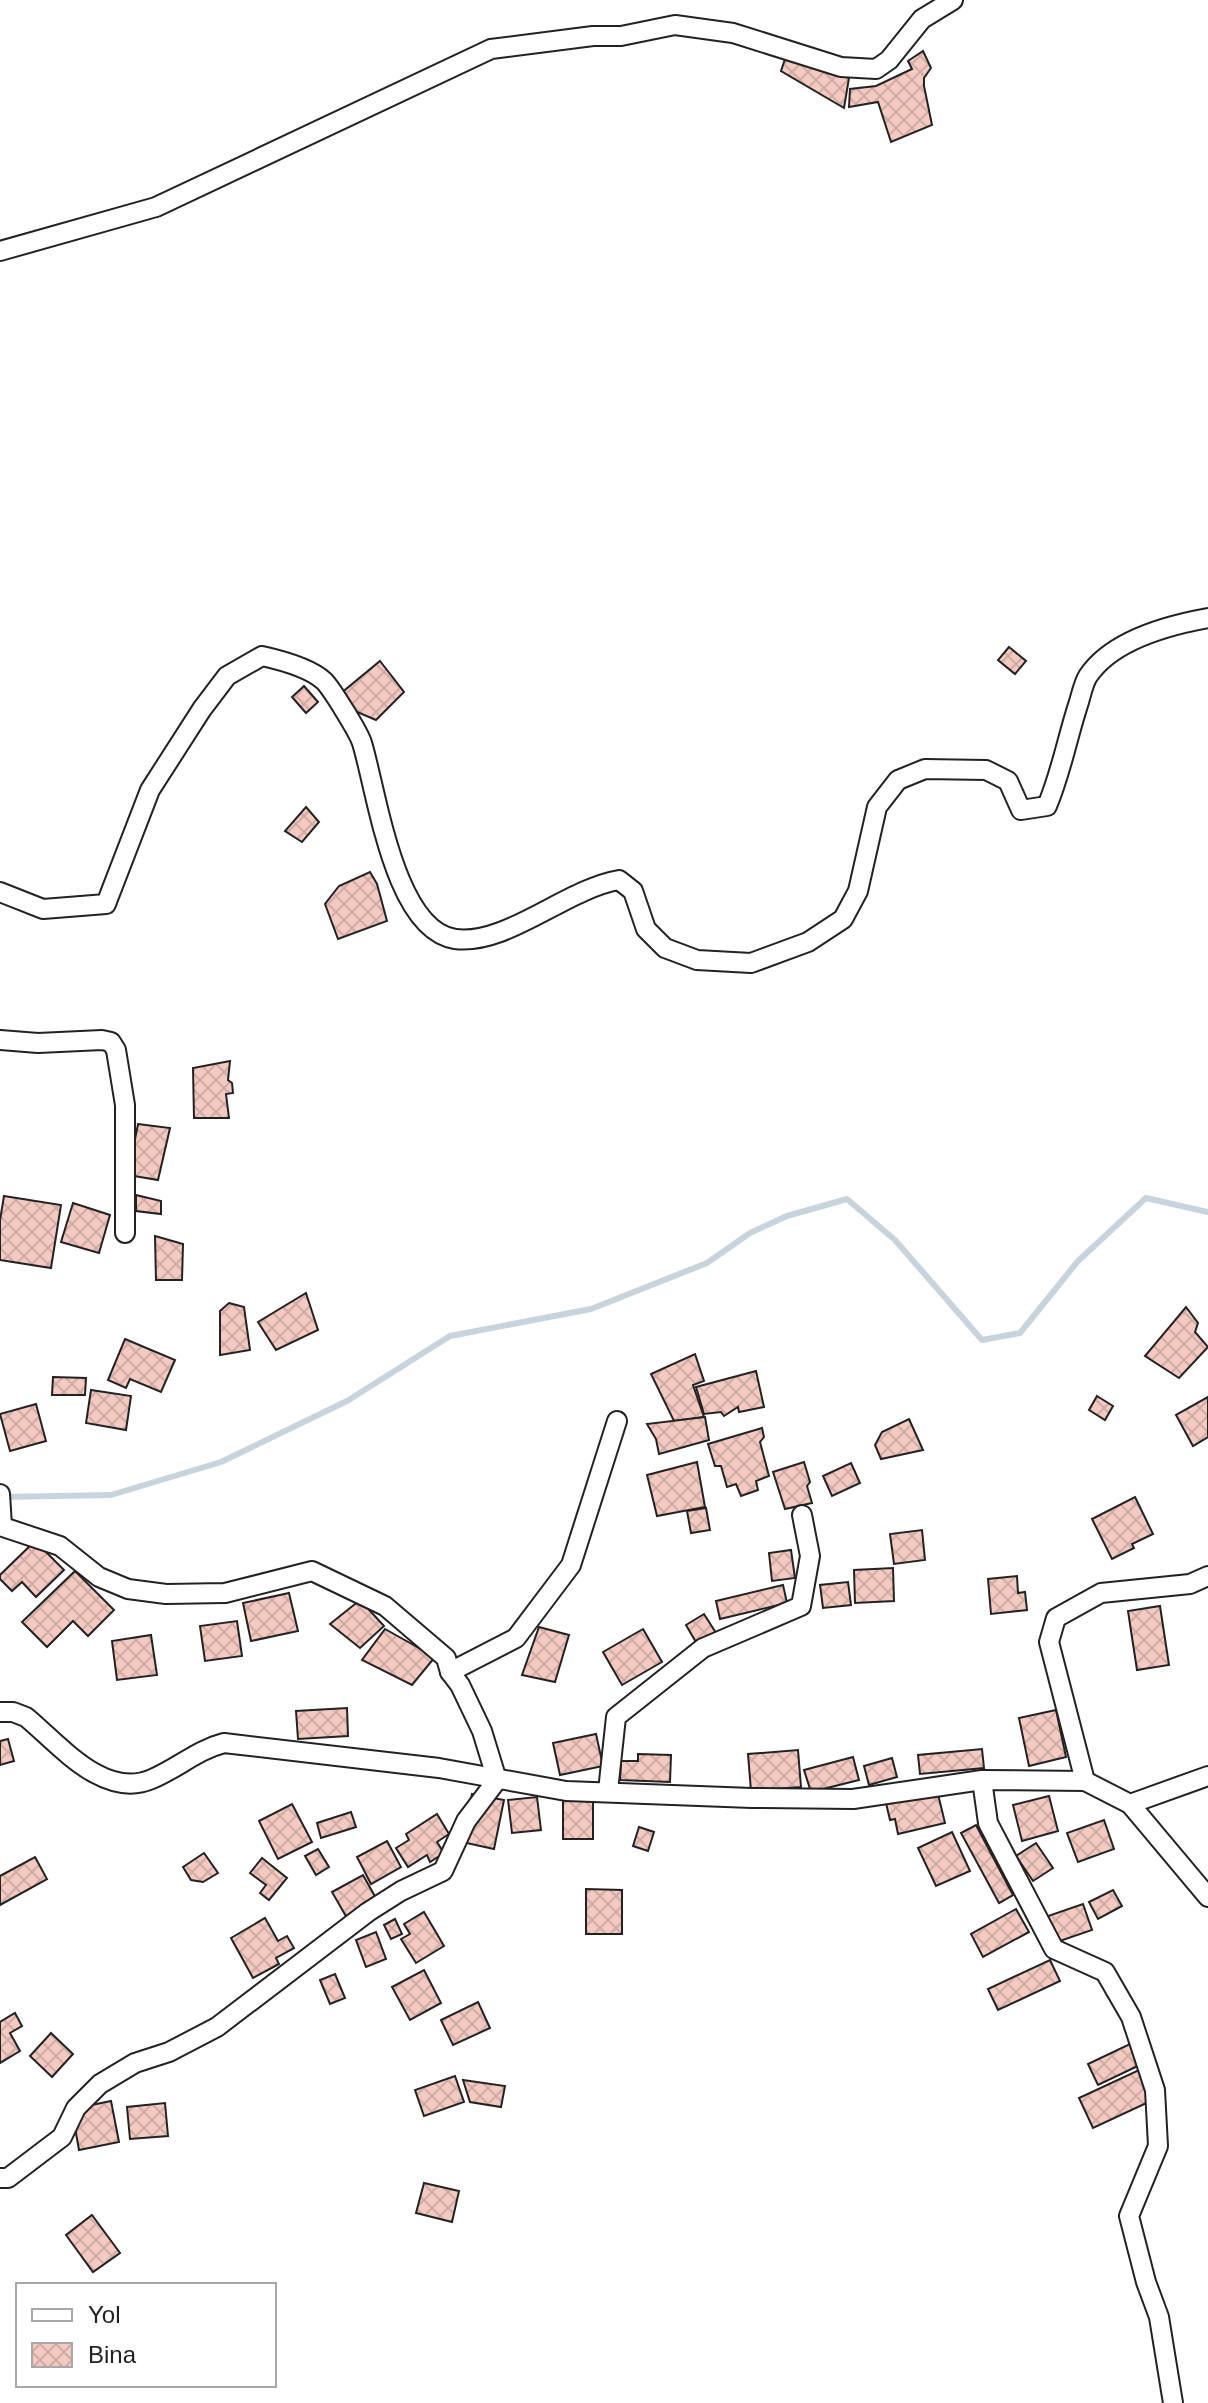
<svg xmlns="http://www.w3.org/2000/svg" width="1208" height="2403" font-family="Arial,sans-serif">
<defs>
<pattern id="building-cross-hatch" width="8" height="8" patternUnits="userSpaceOnUse" patternTransform="scale(2)"><rect width="8" height="8" fill="#f3c9c0"/><path d="M0 0l8 8M0 8l8-8" fill="none" stroke="#d0aca5"/></pattern>
</defs>
<rect width="100%" height="100%" fill="#fff"/>
<g fill="none" stroke-linecap="round" stroke-linejoin="round">
<!-- stream -->
<path stroke="#c7d3dd" stroke-width="6" d="M2,1497L111,1495L221,1462L347,1401L450,1336L591,1309L707,1263L750,1233L787,1216L847,1199L895,1240L982,1340L1020,1333L1078,1261L1146,1198L1208,1212"/>
</g>
<!-- building -->
<g fill="url(#building-cross-hatch)" stroke="#222" stroke-width="2">
<path d="M923,51L931,68L924,78V86L932,125L891,142L878,102L849,107L850,89L876,86L912,69L908,61Z"/>
<path d="M787,53L849,78L844,108L781,71Z"/>
<path d="M1009,647L1026,661L1015,674L998,660Z"/>
<path d="M380,661L404,692L376,720L350,709L340,694Z"/>
<path d="M304,686L318,702L306,713L292,697Z"/>
<path d="M306,807L319,822L302,842L285,831Z"/>
<path d="M370,872L377,884L387,921L338,939L325,904L339,886Z"/>
<path d="M230,1061L228,1080L232,1083L233,1093L226,1094L229,1118H194L193,1068Z"/>
<path d="M138,1124L170,1128L158,1180L128,1175Z"/>
<path d="M136,1195L161,1201V1214L136,1211Z"/>
<path d="M4,1196L61,1205L51,1268L0,1260V1220Z"/>
<path d="M73,1203L110,1215L99,1253L61,1242Z"/>
<path d="M155,1236L183,1244L182,1280H156Z"/>
<path d="M306,1293L318,1330L276,1350L258,1322Z"/>
<path d="M229,1303L244,1307L250,1350L220,1355V1311Z"/>
<path d="M1186,1307L1198,1323L1195,1332L1208,1347L1179,1378L1145,1356Z"/>
<path d="M125,1339L175,1360L161,1392L130,1379L126,1388L108,1380Z"/>
<path d="M695,1354L704,1381L693,1385L704,1417L674,1421L651,1374Z"/>
<path d="M756,1371L764,1407L739,1412L738,1407L724,1416L721,1412L704,1414L696,1387Z"/>
<path d="M53,1377L86,1378L85,1395H52Z"/>
<path d="M91,1390L131,1396L126,1430L86,1423Z"/>
<path d="M1097,1396L1113,1406L1105,1420L1089,1410Z"/>
<path d="M1208,1397V1437L1193,1446L1176,1415Z"/>
<path d="M36,1404L46,1441L10,1451L0,1414Z"/>
<path d="M705,1417L709,1440L659,1454L656,1439L647,1424Z"/>
<path d="M909,1419L923,1450L881,1459L875,1445L882,1432Z"/>
<path d="M762,1428L764,1437L760,1442L769,1476L756,1481L758,1490L741,1496L736,1484L727,1487L721,1466H715L708,1444Z"/>
<path d="M697,1462L705,1507L657,1516L647,1475Z"/>
<path d="M804,1462L810,1482L807,1486L812,1503L785,1509L773,1472Z"/>
<path d="M851,1463L860,1483L832,1496L823,1476Z"/>
<path d="M1135,1497L1153,1534L1132,1544L1134,1548L1112,1559L1092,1519Z"/>
<path d="M706,1508L710,1530L691,1533L687,1511Z"/>
<path d="M922,1530L925,1560L894,1564L890,1534Z"/>
<path d="M35,1541L64,1570L36,1597L22,1582L12,1591L0,1579V1575Z"/>
<path d="M791,1550L795,1578L772,1581L769,1553Z"/>
<path d="M893,1568L894,1601L855,1603L854,1570Z"/>
<path d="M75,1571L114,1610L88,1636L73,1621L47,1647L22,1622Z"/>
<path d="M1017,1576L1018,1593L1025,1592L1027,1610L991,1614L988,1579Z"/>
<path d="M848,1582L851,1605L823,1608L820,1585Z"/>
<path d="M783,1585L787,1603L720,1619L716,1601Z"/>
<path d="M289,1593L298,1631L251,1641L243,1603Z"/>
<path d="M360,1600L384,1626L360,1648L330,1624Z"/>
<path d="M1160,1606L1169,1665L1137,1670L1128,1611Z"/>
<path d="M704,1614L716,1633L697,1644L686,1625Z"/>
<path d="M237,1621L242,1656L205,1661L200,1626Z"/>
<path d="M539,1627L569,1635L555,1682L522,1675Z"/>
<path d="M385,1629L435,1657L412,1685L362,1660Z"/>
<path d="M643,1629L662,1662L622,1685L603,1652Z"/>
<path d="M151,1635L157,1675L117,1680L112,1641Z"/>
<path d="M347,1708L348,1736L298,1739L296,1711Z"/>
<path d="M1056,1710L1066,1757L1029,1766L1019,1718Z"/>
<path d="M596,1734L603,1766L560,1775L553,1743Z"/>
<path d="M8,1739L14,1761L0,1765V1741Z"/>
<path d="M982,1749L984,1768L920,1774L918,1755Z"/>
<path d="M798,1750L801,1787L751,1791L748,1754Z"/>
<path d="M638,1754L671,1755L670,1782L620,1780L621,1761H638Z"/>
<path d="M853,1757L859,1780L811,1792L804,1770Z"/>
<path d="M892,1758L897,1777L869,1785L864,1766Z"/>
<path d="M937,1790L945,1823L898,1834L895,1819L890,1820L886,1803Z"/>
<path d="M472,1794L504,1800L494,1849L462,1842Z"/>
<path d="M1049,1796L1058,1831L1022,1841L1013,1805Z"/>
<path d="M537,1797L541,1830L512,1833L508,1800Z"/>
<path d="M593,1799V1839H563V1800Z"/>
<path d="M292,1804L312,1842L278,1859L259,1821Z"/>
<path d="M351,1812L356,1827L321,1838L317,1823Z"/>
<path d="M437,1814L449,1834L437,1842L444,1853L430,1862L427,1855L408,1867L396,1848L409,1840L406,1834Z"/>
<path d="M1104,1820L1114,1849L1078,1862L1067,1833Z"/>
<path d="M976,1825L1013,1895L999,1903L961,1833Z"/>
<path d="M639,1827L654,1832L648,1851L633,1846Z"/>
<path d="M952,1832L970,1871L936,1886L918,1848Z"/>
<path d="M387,1841L401,1867L371,1884L357,1857Z"/>
<path d="M1036,1843L1053,1868L1033,1881L1016,1856Z"/>
<path d="M318,1849L329,1867L316,1875L305,1856Z"/>
<path d="M204,1853L218,1873L203,1882L191,1880L183,1867Z"/>
<path d="M35,1857L47,1879L0,1905V1876Z"/>
<path d="M262,1858L287,1878L269,1900L260,1893L266,1885L250,1873Z"/>
<path d="M363,1875L377,1900L347,1918L332,1892Z"/>
<path d="M586,1889L622,1890V1934H586Z"/>
<path d="M1113,1890L1122,1906L1098,1919L1089,1902Z"/>
<path d="M1083,1904L1092,1930L1057,1942L1048,1916Z"/>
<path d="M1016,1909L1029,1932L983,1957L971,1934Z"/>
<path d="M424,1912L444,1946L416,1963L401,1939L410,1934L404,1924Z"/>
<path d="M265,1918L278,1941L287,1936L294,1948L276,1958L279,1964L253,1978L231,1938Z"/>
<path d="M395,1919L402,1934L391,1939L384,1925Z"/>
<path d="M376,1932L386,1959L366,1967L356,1940Z"/>
<path d="M1050,1960L1060,1981L998,2010L988,1989Z"/>
<path d="M424,1970L441,2003L410,2020L392,1987Z"/>
<path d="M335,1974L345,1998L330,2004L320,1980Z"/>
<path d="M478,2002L490,2028L453,2045L441,2020Z"/>
<path d="M15,2013L22,2026L10,2033L20,2051L0,2063V2022Z"/>
<path d="M51,2033L73,2054L52,2077L30,2056Z"/>
<path d="M1132,2043L1142,2064L1098,2085L1088,2064Z"/>
<path d="M1139,2070L1153,2100L1093,2128L1079,2098Z"/>
<path d="M455,2076L464,2102L424,2116L415,2090Z"/>
<path d="M463,2080L505,2086L501,2107L470,2102Z"/>
<path d="M111,2101L119,2142L79,2150L74,2122L77,2108Z"/>
<path d="M165,2103L168,2136L130,2139L127,2107Z"/>
<path d="M424,2183L459,2191L452,2222L416,2213Z"/>
<path d="M92,2215L120,2253L93,2272L66,2235Z"/>
</g>
<g fill="none" stroke-linecap="round" stroke-linejoin="round">
<defs>
<g id="minor">
<path d="M0,251L156,207L491,49L593,36H621L675,25L733,33L841,67L876,69L889,60L922,19L953,0"/>
<path d="M0,892L43,909L106,904L150,790L202,709L227,676L262,656C280,660 310,668 324,681C332,689 359,733 362,743C377,792 394,930 455,939C506,946 566,889 619,880L633,891L646,929L665,948L697,960L751,963L808,942L843,919L858,891L877,807L898,780L925,769L986,770L1008,781L1021,810L1047,806C1061,773 1067,739 1078,705C1081,696 1083,684 1088,676C1112,640 1169,625 1208,618"/>
<path d="M0,1040L38,1043L102,1040L111,1042L116,1050L125,1105V1233"/>
<path d="M0,1494L2,1526"/>
<path d="M0,1526L60,1546L99,1577L128,1589L166,1594L225,1593L312,1571L385,1606L446,1658L450,1672L460,1685L482,1731L497,1780"/>
<path d="M450,1672L516,1638L571,1565L617,1421"/>
<path d="M0,1712H13L26,1717C60,1745 104,1800 152,1779C178,1768 197,1750 224,1743L439,1768L566,1791L752,1798L853,1799L982,1780L1085,1781L1130,1804L1208,1897"/>
<path d="M982,1780L988,1823L1054,1949L1105,1972L1131,2017L1155,2090L1158,2146L1129,2216L1146,2282L1159,2317L1173,2403"/>
<path d="M1085,1781L1049,1642L1056,1618L1101,1593L1190,1584L1208,1576"/>
<path d="M608,1791L616,1717L703,1648L801,1606L810,1556L802,1515"/>
<path d="M1130,1804L1208,1776"/>
<path d="M0,2178H8L62,2137L76,2108L100,2084L135,2063L169,2052L217,2027L368,1912L401,1891L443,1871L466,1821L497,1780"/>
</g>
</defs>
<!-- minor casing -->
<use href="#minor" stroke="#222" stroke-width="22"/>
<!-- minor -->
<use href="#minor" stroke="#fff" stroke-width="18"/>
</g>
<!-- legend -->
<rect x="16" y="2283" width="260" height="104" fill="#ffffff" stroke="#a7a7a7" stroke-width="2"/>
<rect x="32" y="2309" width="40" height="12" fill="#ffffff" stroke="#a7a7a7" stroke-width="2"/>
<text x="88" y="2323" font-size="24" fill="#222222">Yol</text>
<rect x="32" y="2343" width="40" height="24" fill="url(#building-cross-hatch)" stroke="#a7a7a7" stroke-width="2"/>
<text x="88" y="2363" font-size="24" fill="#222222">Bina</text>
</svg>
